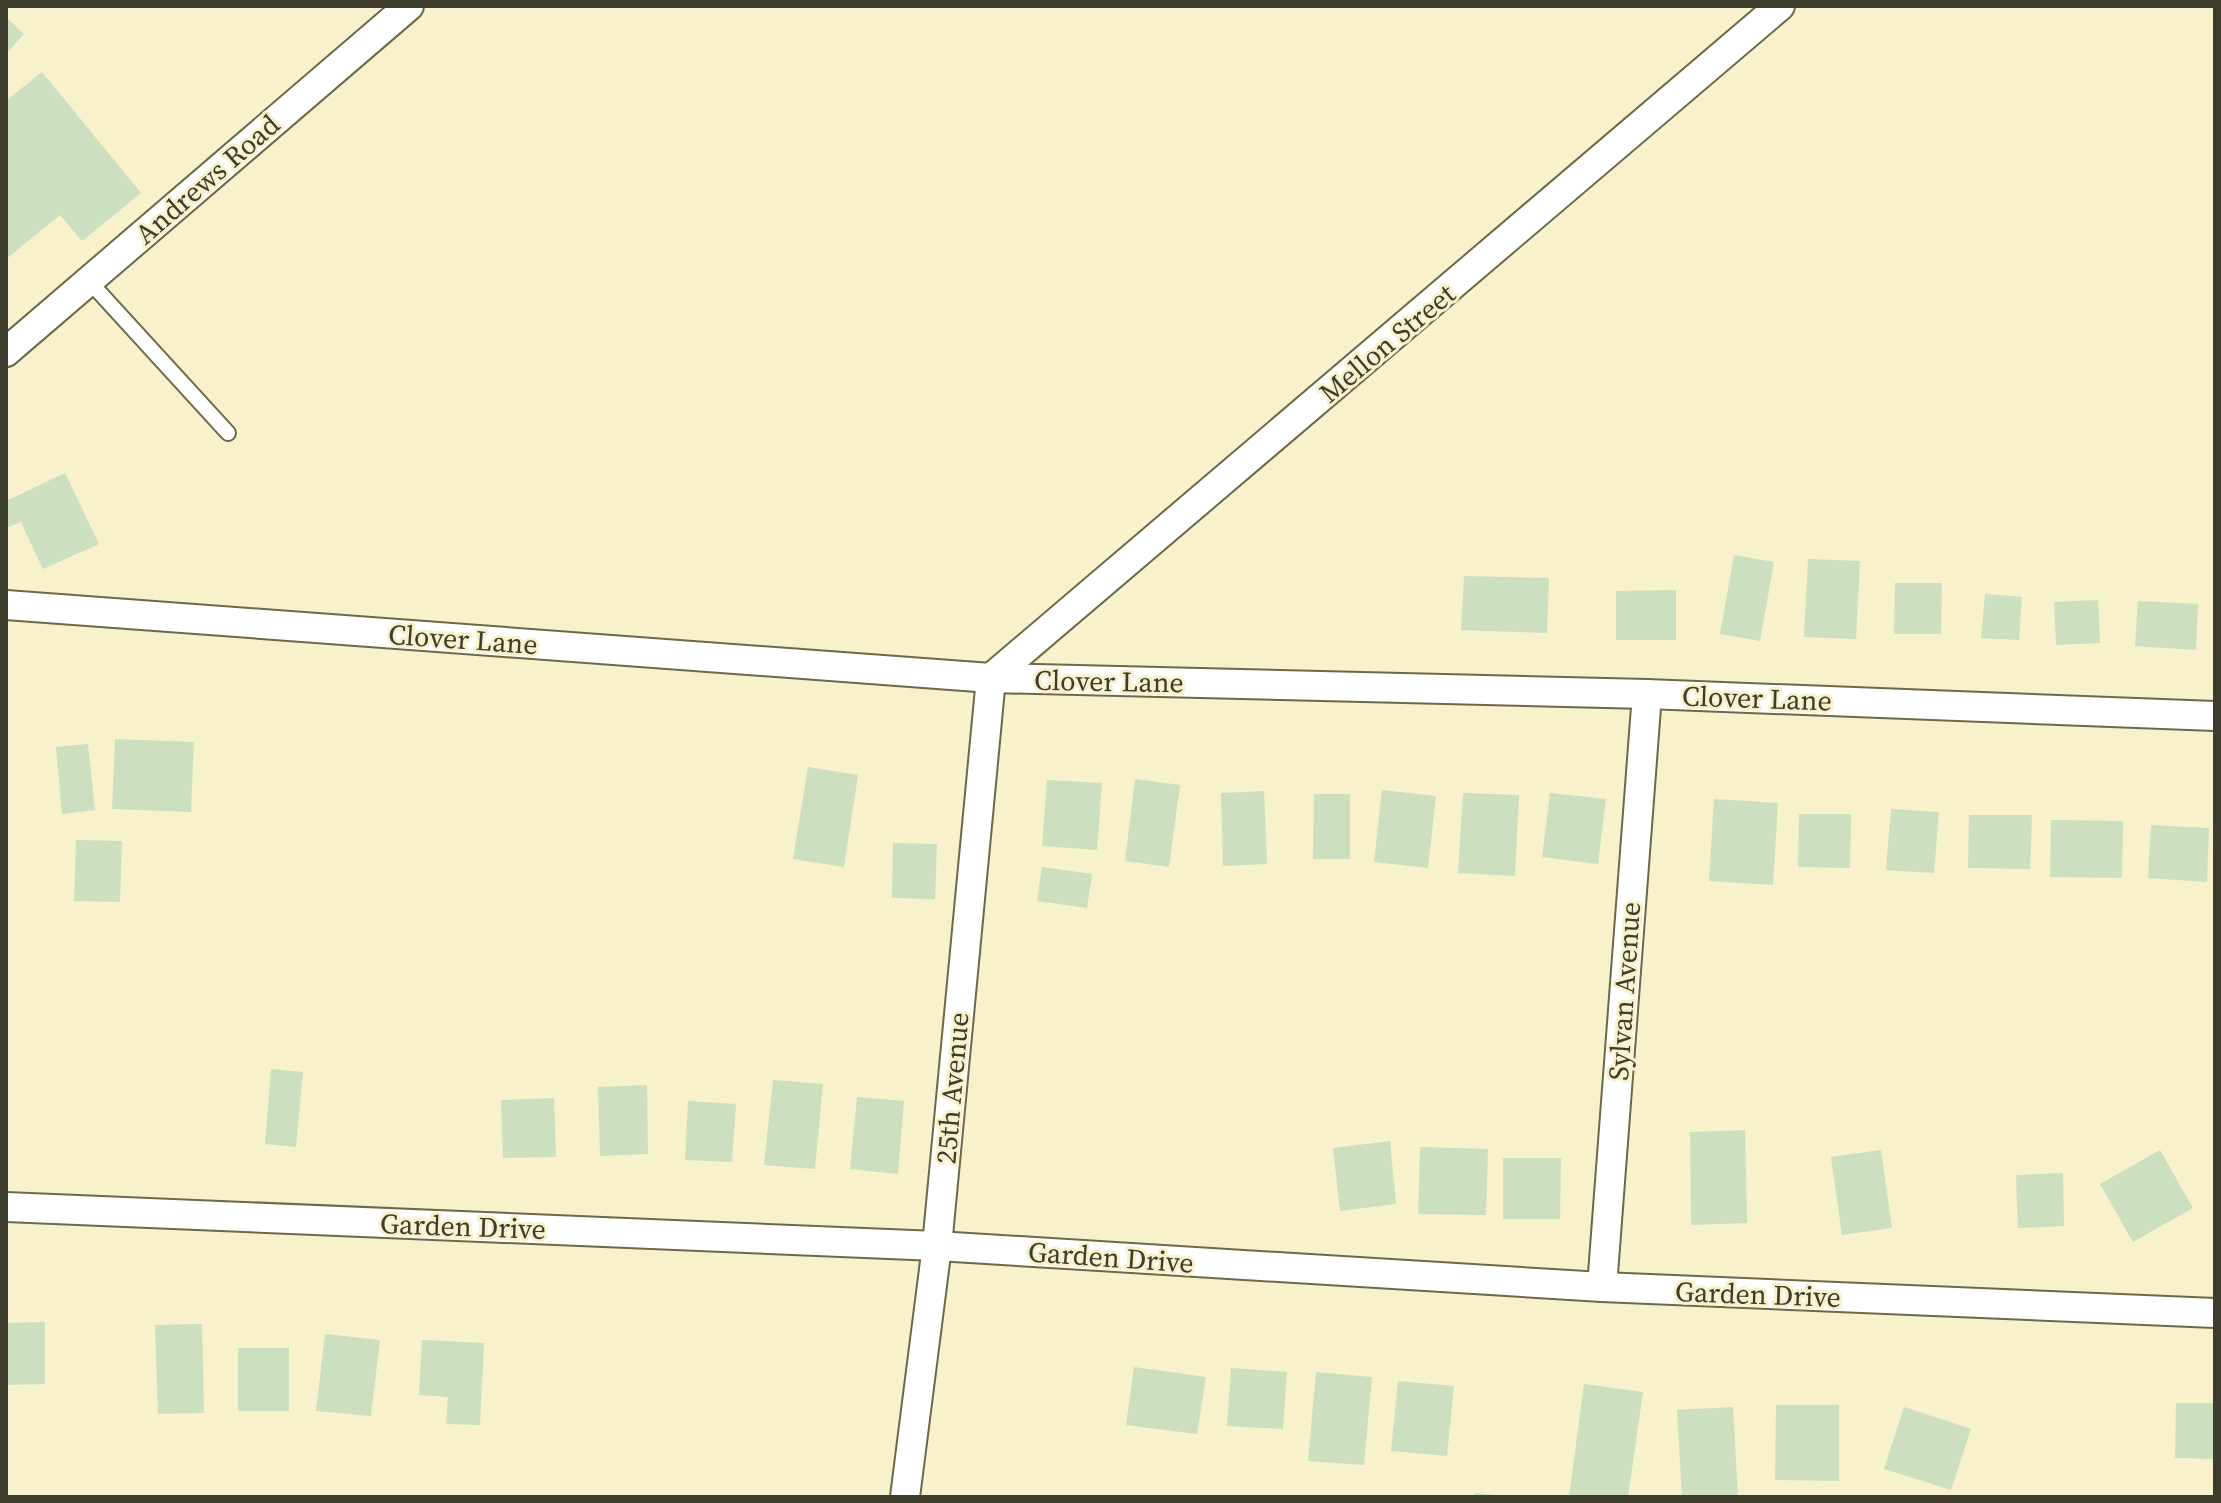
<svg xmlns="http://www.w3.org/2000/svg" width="2221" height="1503" font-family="'Source Serif 4',serif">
<rect width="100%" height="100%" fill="#f7f1cc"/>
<!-- building -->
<g fill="#ccdfbf">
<path d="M6,17L24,34L6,54Z"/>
<path d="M42,72L141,193L82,241L60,215L6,259V101Z"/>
<path d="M65,473L99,544L43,569L21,522L6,528V501Z"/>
<path d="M1734,555L1774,562L1760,641L1720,634Z"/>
<path d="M1808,559L1860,561L1856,639L1804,637Z"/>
<path d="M1464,576L1549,578L1547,633L1461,630Z"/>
<path d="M1895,583H1942L1941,634H1894Z"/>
<path d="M1676,590V640H1616V591Z"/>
<path d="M1985,594L2022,597L2019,640L1981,638Z"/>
<path d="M2098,600L2100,643L2056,645L2054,602Z"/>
<path d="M2138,601L2198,604L2196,650L2135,646Z"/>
<path d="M115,739L194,742L191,812L112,809Z"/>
<path d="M88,744L95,810L62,814L56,747Z"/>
<path d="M808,767L858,775L844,867L793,859Z"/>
<path d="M1135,779L1180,785L1169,867L1125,861Z"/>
<path d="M1047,780L1102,783L1097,850L1042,846Z"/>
<path d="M1382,790L1436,796L1428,868L1374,862Z"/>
<path d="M1264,791L1267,864L1223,866L1221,793Z"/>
<path d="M1463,793L1519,795L1515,876L1458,873Z"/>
<path d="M1550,793L1606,799L1598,864L1542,857Z"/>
<path d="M1314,794H1350V859H1313Z"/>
<path d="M1714,799L1778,803L1773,885L1709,881Z"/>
<path d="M1891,809L1939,812L1934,873L1886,870Z"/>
<path d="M1799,814H1851L1850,868L1798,867Z"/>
<path d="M1969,815H2032L2030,869L1968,868Z"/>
<path d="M2051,820L2123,821L2122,878L2050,877Z"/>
<path d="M2151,825L2209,828L2207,882L2148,878Z"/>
<path d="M76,840L122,841L120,902L74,901Z"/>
<path d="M893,843L937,844L935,899L892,898Z"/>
<path d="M1042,867L1092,874L1087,908L1037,901Z"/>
<path d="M271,1069L303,1072L296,1147L265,1144Z"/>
<path d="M773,1080L823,1084L815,1169L764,1165Z"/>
<path d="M647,1085L648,1154L600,1156L598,1087Z"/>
<path d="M857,1097L904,1101L898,1174L850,1169Z"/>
<path d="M554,1098L556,1157L503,1158L501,1100Z"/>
<path d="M688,1101L736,1104L732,1162L685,1160Z"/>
<path d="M1745,1130L1747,1223L1691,1225L1690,1132Z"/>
<path d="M1390,1141L1396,1204L1340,1211L1333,1148Z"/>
<path d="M1420,1147L1488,1149L1486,1215L1418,1214Z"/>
<path d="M1881,1150L1892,1228L1842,1235L1831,1157Z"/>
<path d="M2160,1150L2193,1208L2133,1242L2100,1184Z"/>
<path d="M1503,1158H1561L1560,1219H1503Z"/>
<path d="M2063,1173L2064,1226L2018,1228L2016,1175Z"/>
<path d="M45,1322V1384L6,1385V1323Z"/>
<path d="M202,1324L204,1413L158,1414L155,1325Z"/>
<path d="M325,1334L380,1340L371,1416L316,1411Z"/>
<path d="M422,1340L484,1343L480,1425L446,1424L448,1397L419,1395Z"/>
<rect x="238" y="1348" width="51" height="63"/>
<path d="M1134,1367L1206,1377L1197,1434L1126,1425Z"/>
<path d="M1231,1368L1287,1372L1283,1429L1227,1426Z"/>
<path d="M1316,1372L1372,1377L1364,1465L1308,1461Z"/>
<path d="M1398,1381L1454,1386L1447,1456L1391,1451Z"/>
<path d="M1584,1384L1643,1392L1628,1497H1569Z"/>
<path d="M2176,1403H2215V1459L2175,1458Z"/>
<path d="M1776,1405H1839V1481L1775,1480Z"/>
<path d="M1733,1407L1738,1497H1682L1677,1410Z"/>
<path d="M1904,1407L1971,1429L1951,1490L1884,1469Z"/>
<path d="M1475,1493L1496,1495V1497H1474Z"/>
</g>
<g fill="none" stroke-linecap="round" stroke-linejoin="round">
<defs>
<path id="lane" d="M89,281L228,433"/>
<g id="street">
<path d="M6,352L409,6"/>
<path d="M6,605L991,678L1647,694L2215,716"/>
<path d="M6,1207L937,1246L1602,1287L2215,1313"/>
<path d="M1602,1287L1647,694"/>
<path d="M905,1497L937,1246L991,678L1780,6"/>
</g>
</defs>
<!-- lane casing -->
<use href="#lane" stroke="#6e6848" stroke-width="18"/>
<!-- street casing -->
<use href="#street" stroke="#6e6848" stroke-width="32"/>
<!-- lane -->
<use href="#lane" stroke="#fff" stroke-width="14"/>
<!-- street -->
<use href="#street" stroke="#fff" stroke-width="28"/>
</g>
<g text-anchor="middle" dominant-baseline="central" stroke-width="6" stroke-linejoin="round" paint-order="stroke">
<!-- street labels -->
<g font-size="28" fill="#3e3c2d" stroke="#f7f1cc">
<text transform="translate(207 179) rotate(-41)">Andrews Road</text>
<text transform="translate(1387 343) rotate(-40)">Mellon Street</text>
<text transform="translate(463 639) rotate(4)">Clover Lane</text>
<text transform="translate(1109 681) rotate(1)">Clover Lane</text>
<text transform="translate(1757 698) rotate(2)">Clover Lane</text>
<text transform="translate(1624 991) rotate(-86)">Sylvan Avenue</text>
<text transform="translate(952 1088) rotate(-85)">25th Avenue</text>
<text transform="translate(463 1226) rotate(2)">Garden Drive</text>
<text transform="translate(1111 1257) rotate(4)">Garden Drive</text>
<text transform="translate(1758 1294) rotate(2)">Garden Drive</text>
</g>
</g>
<!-- border -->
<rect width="2221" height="1503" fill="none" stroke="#3e3c2d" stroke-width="16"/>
</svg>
